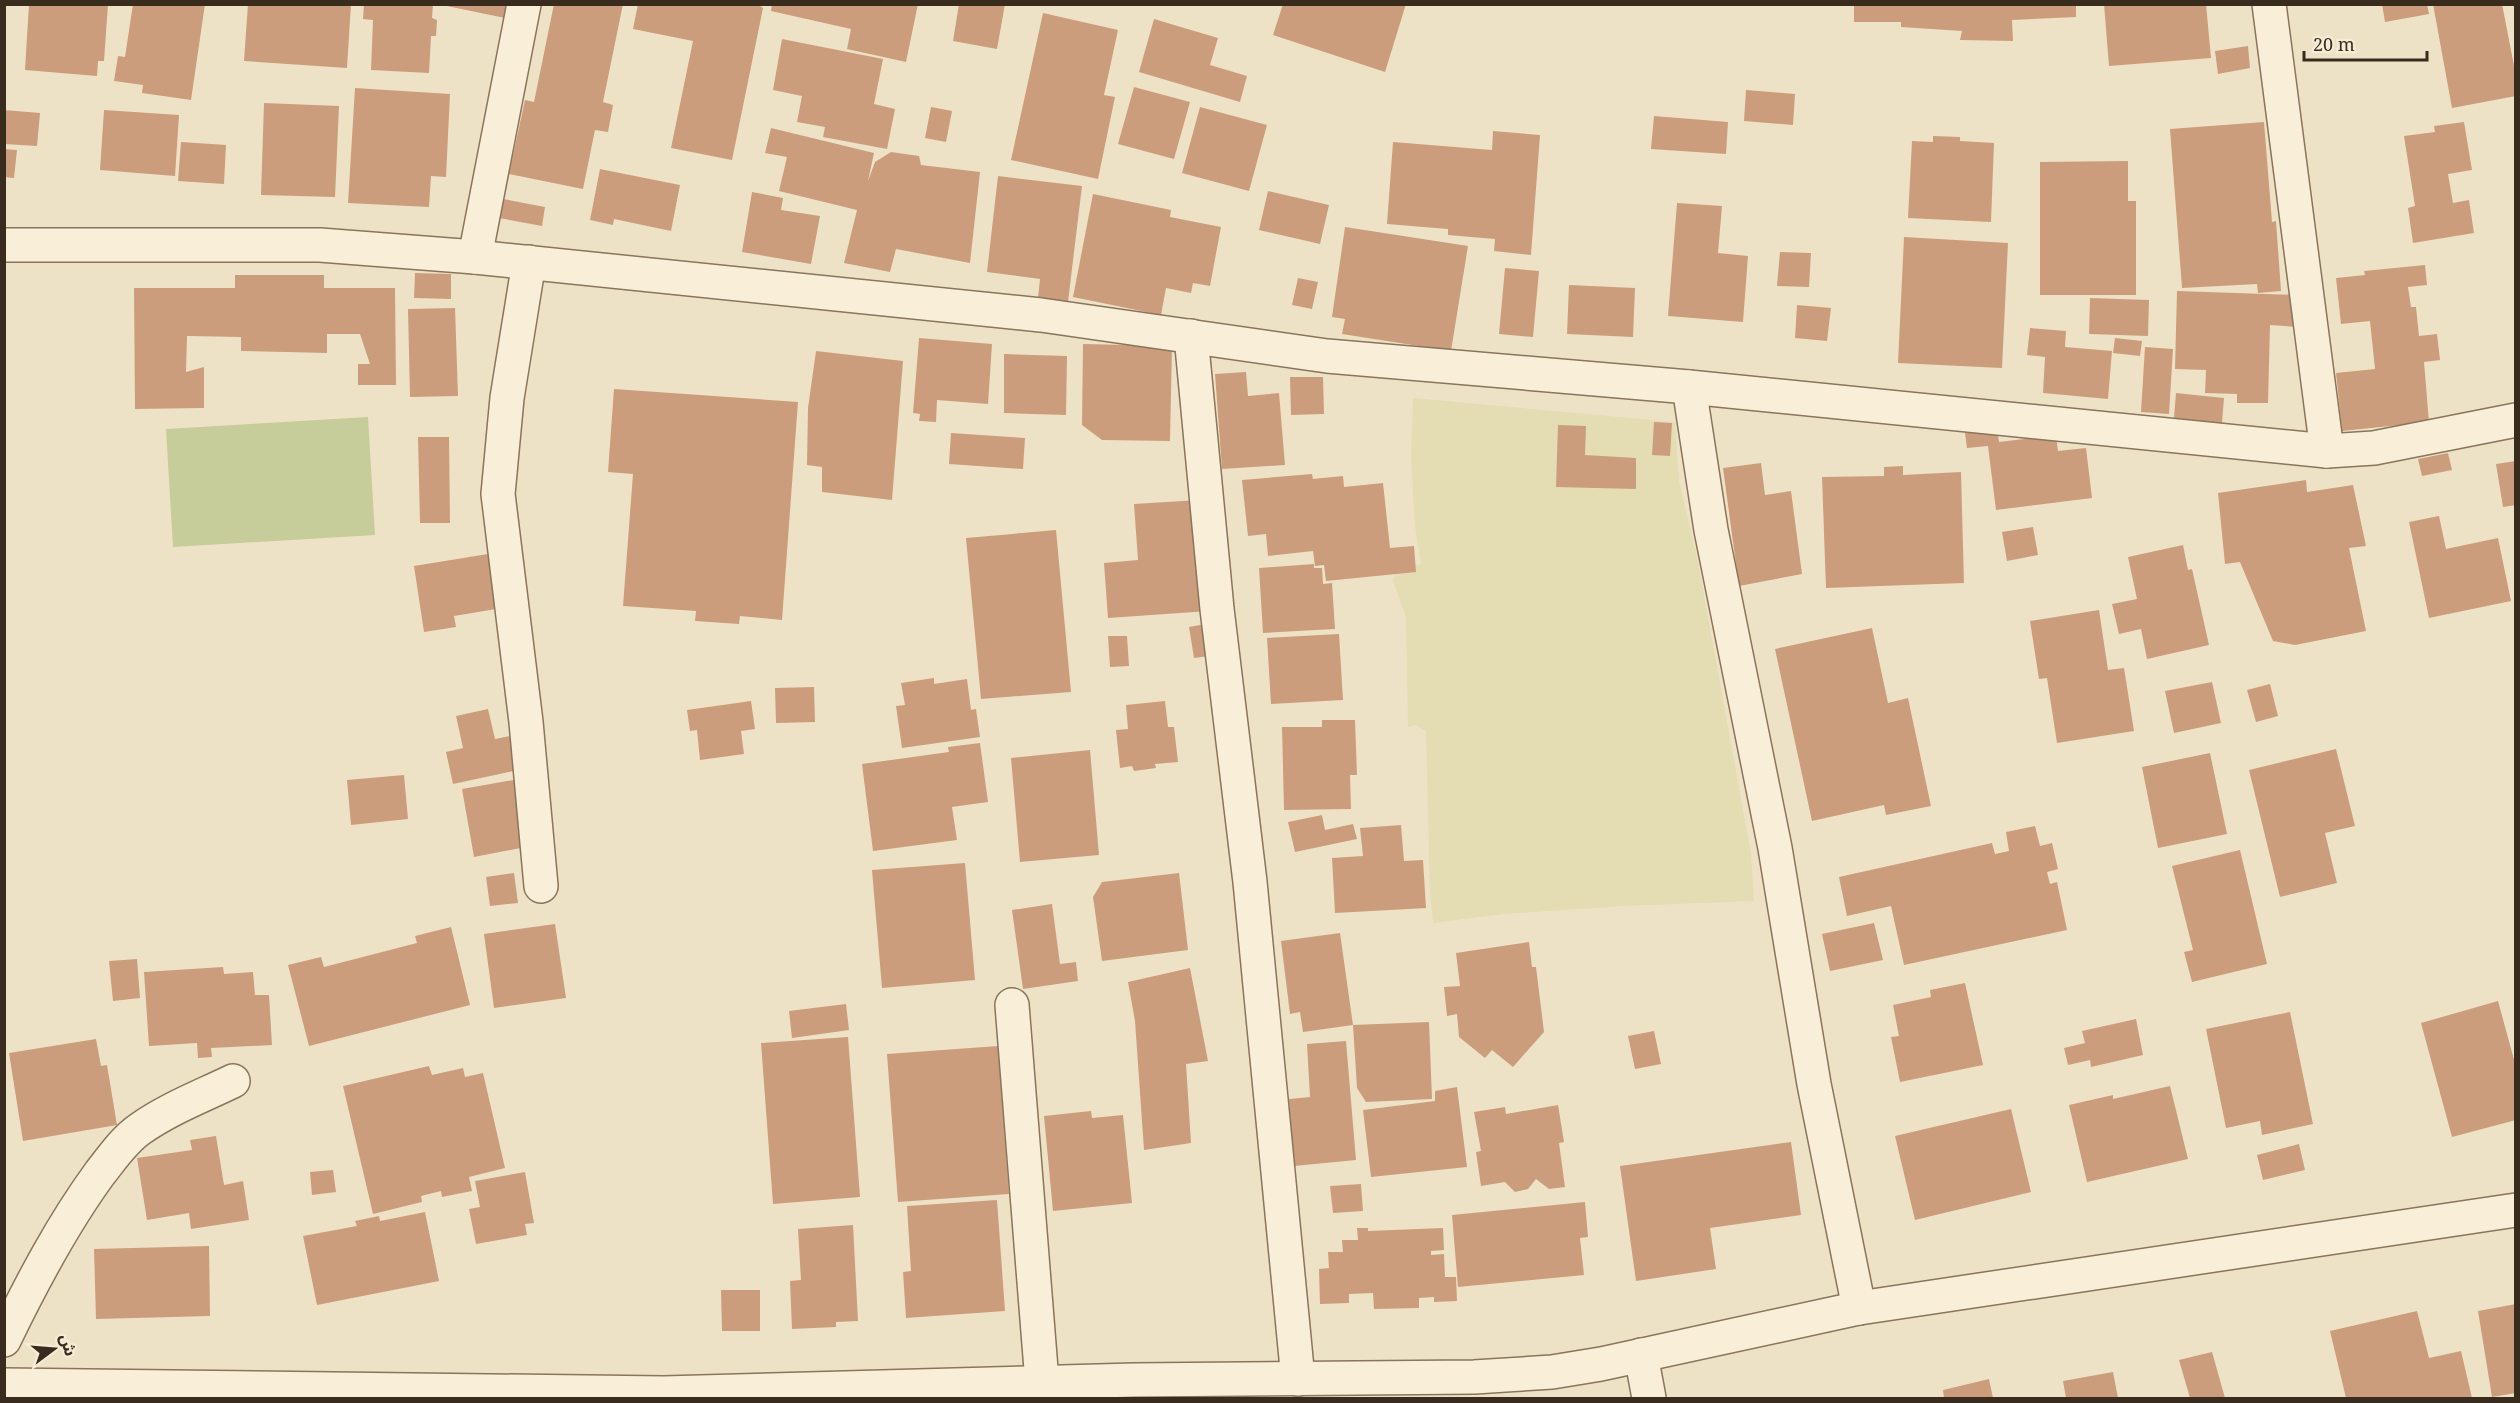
<svg xmlns="http://www.w3.org/2000/svg" width="2520" height="1403" font-family="'Noto Serif','Noto Sans Arabic',serif">
<rect width="100%" height="100%" fill="#eee2c6"/>
<!-- farmland -->
<path fill="#e4dcb3" d="M1413,398L1675,422L1679,480L1698,562L1751,854L1754,901L1623,906L1504,914L1433,923L1430,894L1426,731L1416,725L1408,727L1406,617L1393,581L1397,568L1421,564L1415,526L1411,457Z"/>
<!-- green -->
<path fill="#c6cc9a" d="M368,417L375,535L173,547L166,429Z"/>
<!-- building -->
<g fill="#cc9d7c">
<path d="M29,4H108L104,61H98L97,76L25,70Z"/>
<path d="M133,4H205L191,100L142,93L143,85L114,81L118,56L125,57Z"/>
<path d="M248,4H351L347,68L244,61Z"/>
<path d="M364,4H433L432,18L437,20L436,36H431L429,73L371,70L373,20L363,19Z"/>
<path d="M437,4H507L505,18Z"/>
<path d="M554,4H623L603,102L613,105L608,132L595,130L583,189L509,174L525,100L534,102Z"/>
<path d="M638,4H757L763,8L732,160L671,148L693,41L633,29Z"/>
<path d="M772,4H918L906,62L847,49L851,29L771,11Z"/>
<path d="M959,4H1005L997,49L953,41Z"/>
<path d="M1283,4H1406L1385,72L1273,35Z"/>
<path d="M1854,4H2076V17L2012,20L2013,41L1960,40L1962,31L1901,27V22H1854Z"/>
<path d="M2104,4H2206L2211,58L2109,66Z"/>
<path d="M2382,4H2427L2429,14L2385,22Z"/>
<path d="M2433,4H2502L2516,76V96L2452,108Z"/>
<path d="M1043,13L1118,30L1104,95L1115,97L1098,179L1011,160Z"/>
<path d="M1154,19L1218,38L1210,65L1247,76L1240,102L1139,72Z"/>
<path d="M782,39L883,59L874,104L895,109L887,149L823,137L825,127L797,122L802,96L773,90Z"/>
<path d="M2248,46L2250,68L2218,74L2215,51Z"/>
<path d="M1134,87L1190,102L1174,159L1118,144Z"/>
<path d="M355,88L450,94L446,177L431,176L429,207L348,203Z"/>
<path d="M1746,90L1795,94L1793,125L1744,121Z"/>
<path d="M264,103L339,106L335,197L261,195Z"/>
<path d="M931,107L952,111L946,142L925,138Z"/>
<path d="M1200,107L1267,125L1249,191L1182,173Z"/>
<path d="M4,110L40,113L37,146L4,144Z"/>
<path d="M104,110L179,115L175,176L100,170Z"/>
<path d="M1654,116L1728,122L1726,154L1651,149Z"/>
<path d="M2264,122L2272,222L2276,221L2281,291L2258,293L2257,284L2182,288L2170,129Z"/>
<path d="M2464,122L2472,170L2448,174L2453,203L2469,200L2474,233L2413,243L2408,208L2415,206L2404,136L2435,132L2434,126Z"/>
<path d="M771,128L874,153L868,181L875,162L891,152L919,156L921,165L980,172L970,263L896,249L890,272L844,263L857,210L779,191L787,157L765,153Z"/>
<path d="M1493,131L1540,135L1531,255L1494,251L1495,239L1448,235V229L1387,224L1393,142L1492,150Z"/>
<path d="M1933,136L1960,137V141L1994,143L1991,222L1908,218L1912,141L1933,142Z"/>
<path d="M181,142L226,145L224,184L178,181Z"/>
<path d="M4,149L17,150L14,178L4,177Z"/>
<path d="M2128,161V201H2136V295H2040V162Z"/>
<path d="M600,169L680,185L671,231L614,219L613,225L590,220Z"/>
<path d="M998,176L1082,186L1068,302L1038,298L1040,279L987,272Z"/>
<path d="M1268,191L1329,205L1320,244L1259,230Z"/>
<path d="M752,192L783,198L781,210L820,216L811,264L742,252Z"/>
<path d="M1093,194L1171,210L1170,217L1221,227L1210,286L1193,283L1191,293L1166,288L1161,315L1073,297Z"/>
<path d="M503,199L545,207L542,226L499,218Z"/>
<path d="M1677,203L1722,206L1718,253L1748,256L1743,322L1668,316Z"/>
<path d="M1345,227L1468,246L1451,351L1342,334L1345,319L1332,317Z"/>
<path d="M1904,237L2008,243L2002,368L1898,363Z"/>
<path d="M1780,252L1811,253L1809,287L1777,286Z"/>
<path d="M2425,265L2427,285L2408,287L2411,307H2416L2419,336L2437,334L2440,360L2424,362L2429,422L2342,431L2336,373L2375,369L2370,321L2341,324L2336,278L2365,275L2364,271Z"/>
<path d="M1505,268L1539,271L1533,337L1499,334Z"/>
<path d="M415,273L451,274V299L414,298Z"/>
<path d="M235,275H324V288H395L396,385H358V364H370L360,334H327V353L241,351V337L187,336L186,372L204,367V408L135,409L134,288H235Z"/>
<path d="M1298,278L1318,282L1312,309L1292,305Z"/>
<path d="M1569,285L1635,288L1633,337L1567,334Z"/>
<path d="M2177,291L2299,295L2298,327L2270,325L2268,403H2237V394L2205,393L2206,370L2175,369Z"/>
<path d="M2090,298L2149,300L2148,336L2089,334Z"/>
<path d="M1797,305L1831,308L1827,341L1795,338Z"/>
<path d="M455,308L458,396L410,397L408,309Z"/>
<path d="M2030,328L2066,331L2065,347L2112,351L2108,399L2043,393L2045,357L2027,355Z"/>
<path d="M919,338L992,344L988,404L937,400L936,422L919,421L920,414L913,413Z"/>
<path d="M2115,338L2142,341L2140,356L2113,353Z"/>
<path d="M1083,344L1172,346L1170,441L1102,440L1082,425Z"/>
<path d="M2145,347L2173,349L2169,414L2141,412Z"/>
<path d="M816,351L903,361L892,500L822,492V467L807,465L808,408Z"/>
<path d="M1004,354L1067,356L1066,415L1004,413Z"/>
<path d="M1246,372L1248,396L1279,393L1285,465L1222,469L1215,374Z"/>
<path d="M1290,377H1323L1324,414L1291,415Z"/>
<path d="M614,389L798,402L782,620L740,616L739,624L695,621L696,611L623,606L633,474L608,472Z"/>
<path d="M2176,393L2224,398L2222,423L2174,418Z"/>
<path d="M1654,422L1672,423L1670,456L1652,455Z"/>
<path d="M1558,425L1586,426L1585,455L1636,458V489L1556,487Z"/>
<path d="M1997,429L1999,442L2056,435L2058,451L2086,448L2092,498L1996,510L1988,446L1967,448L1965,433Z"/>
<path d="M951,433L1025,438L1023,469L949,464Z"/>
<path d="M418,437H449L450,523H420Z"/>
<path d="M2448,453L2452,470L2422,476L2418,459Z"/>
<path d="M2516,461V505L2503,507L2496,464Z"/>
<path d="M1761,463L1765,495L1791,491L1802,574L1739,586L1723,468Z"/>
<path d="M1903,466V475L1961,472L1964,583L1826,588L1822,477L1884,476V467Z"/>
<path d="M1312,474L1313,479L1343,476L1344,487L1383,483L1390,548L1414,546L1416,572L1326,581L1324,565L1315,566L1313,551L1268,556L1266,534L1248,536L1242,480Z"/>
<path d="M2306,480L2307,492L2353,485L2366,546L2349,548L2366,631L2295,645L2273,641L2240,562L2225,564L2218,493Z"/>
<path d="M1199,500L1209,611L1108,618L1104,563L1138,560L1134,504Z"/>
<path d="M2439,516L2446,549L2498,538L2511,601L2429,618L2409,522Z"/>
<path d="M2033,527L2038,555L2007,561L2002,532Z"/>
<path d="M1056,530L1071,692L981,699L966,538Z"/>
<path d="M2183,545L2188,570L2192,569L2209,645L2147,659L2141,629L2119,634L2112,604L2137,599L2128,557Z"/>
<path d="M488,554L496,609L454,616L456,627L424,632L414,566Z"/>
<path d="M1314,564V568H1322L1323,584L1332,583L1335,629L1263,633L1259,568Z"/>
<path d="M2099,610L2108,670L2124,668L2134,731L2057,743L2047,678L2039,679L2030,621Z"/>
<path d="M1211,623L1216,655L1194,658L1189,627Z"/>
<path d="M1872,628L1888,703L1908,698L1931,806L1886,815L1884,805L1812,821L1775,649Z"/>
<path d="M1339,634L1343,700L1271,704L1267,638Z"/>
<path d="M1108,636H1127L1129,666L1110,667Z"/>
<path d="M934,678V684L967,679L971,710L976,709L980,737L902,748L896,706L905,705L901,683Z"/>
<path d="M2212,682L2221,723L2174,733L2165,691Z"/>
<path d="M2270,684L2278,716L2256,722L2247,690Z"/>
<path d="M814,687L815,722L776,723L775,688Z"/>
<path d="M751,701L755,729L741,731L744,754L700,760L697,730L690,731L687,710Z"/>
<path d="M1165,701L1168,727H1174L1178,762L1155,764L1156,768L1134,771L1132,766L1120,768L1116,730L1128,729L1126,705Z"/>
<path d="M488,709L495,739L510,736L518,770L453,784L446,752L463,748L456,716Z"/>
<path d="M1322,720H1355L1357,775H1350L1351,809L1284,810L1282,727H1322Z"/>
<path d="M980,743L988,802L952,807L957,840L873,851L862,764L949,752L948,747Z"/>
<path d="M2336,749L2355,826L2325,833L2337,883L2280,897L2249,770Z"/>
<path d="M1090,750L1099,855L1020,862L1011,758Z"/>
<path d="M2210,753L2227,834L2158,848L2142,767Z"/>
<path d="M404,775L408,819L351,825L347,780Z"/>
<path d="M519,779L531,846L474,857L462,789Z"/>
<path d="M1322,815L1325,830L1353,824L1357,839L1295,852L1288,822Z"/>
<path d="M1401,825L1404,861L1423,860L1426,908L1335,913L1332,858L1363,856L1360,828Z"/>
<path d="M2035,826L2040,846L2052,843L2058,869L2047,872L2050,884L2057,882L2067,930L1904,965L1891,906L1847,916L1839,877L1992,843L1995,854L2009,851L2006,832Z"/>
<path d="M2240,850L2267,964L2192,982L2184,952L2193,950L2172,866Z"/>
<path d="M965,863L975,980L882,988L872,870Z"/>
<path d="M514,873L518,903L490,906L486,877Z"/>
<path d="M1179,873L1188,950L1102,961L1093,897L1102,882Z"/>
<path d="M1052,904L1060,964L1076,962L1078,981L1023,989L1012,910Z"/>
<path d="M1874,923L1883,960L1830,971L1822,934Z"/>
<path d="M555,924L566,998L494,1008L484,934Z"/>
<path d="M451,927L470,1005L309,1046L288,965L321,957L324,967L417,943L415,936Z"/>
<path d="M1340,933L1353,1025L1303,1032L1300,1012L1290,1014L1281,941Z"/>
<path d="M1529,942L1532,967H1536L1544,1032L1513,1067L1492,1050L1485,1058L1459,1037L1457,1014L1447,1016L1444,987L1460,986L1456,953Z"/>
<path d="M137,959L140,998L113,1001L109,961Z"/>
<path d="M223,967L224,974L253,972L255,995H269L272,1045L211,1048L212,1057L198,1058L197,1043L149,1046L144,972Z"/>
<path d="M1190,968L1208,1061L1186,1064L1191,1143L1144,1150L1135,1021L1128,982Z"/>
<path d="M1965,983L1983,1065L1900,1082L1891,1037L1899,1036L1893,1005L1931,997L1930,990Z"/>
<path d="M2498,1001L2516,1067V1120L2452,1137L2421,1023Z"/>
<path d="M846,1004L849,1030L792,1038L789,1011Z"/>
<path d="M2290,1012L2313,1124L2262,1135L2260,1121L2226,1128L2206,1029Z"/>
<path d="M2136,1019L2143,1055L2091,1067L2090,1060L2068,1065L2064,1048L2085,1043L2082,1031Z"/>
<path d="M1429,1022L1432,1099L1366,1102L1357,1088L1353,1025Z"/>
<path d="M1654,1031L1661,1064L1635,1069L1628,1036Z"/>
<path d="M848,1037L860,1197L773,1204L761,1043Z"/>
<path d="M96,1039L101,1066L107,1065L117,1125L23,1141L9,1053Z"/>
<path d="M1346,1041L1356,1160L1294,1166L1289,1099L1310,1097L1307,1044Z"/>
<path d="M998,1046L1009,1194L898,1202L887,1054Z"/>
<path d="M429,1066L432,1075L463,1068L465,1077L483,1073L505,1168L469,1177L472,1191L442,1197L441,1191L421,1196L422,1202L373,1214L343,1086Z"/>
<path d="M2170,1086L2188,1159L2087,1182L2069,1105L2113,1095V1099Z"/>
<path d="M1457,1087L1467,1167L1371,1177L1363,1110L1435,1101V1091Z"/>
<path d="M1558,1105L1564,1142L1559,1143L1565,1187L1549,1189L1536,1179L1528,1189L1515,1192L1505,1182L1481,1186L1476,1152L1481,1151L1474,1112L1505,1107L1506,1114Z"/>
<path d="M2011,1109L2031,1192L1915,1220L1895,1136Z"/>
<path d="M1091,1111L1092,1118L1123,1115L1132,1203L1053,1211L1044,1116Z"/>
<path d="M216,1136L224,1185L243,1181L249,1220L191,1229L189,1213L147,1220L137,1158L192,1150L190,1140Z"/>
<path d="M1791,1142L1801,1215L1710,1228L1716,1269L1636,1281L1620,1166Z"/>
<path d="M2299,1144L2305,1170L2263,1180L2257,1155Z"/>
<path d="M333,1170L336,1192L312,1195L310,1172Z"/>
<path d="M525,1172L534,1223L525,1224L527,1235L476,1244L469,1209L480,1207L475,1181Z"/>
<path d="M1361,1184L1363,1211L1333,1213L1330,1186Z"/>
<path d="M997,1200L1005,1311L906,1318L903,1272L911,1271L907,1206Z"/>
<path d="M1585,1202L1588,1237L1580,1238L1584,1275L1458,1287L1452,1215Z"/>
<path d="M425,1212L439,1281L317,1305L303,1236L357,1226L355,1221L379,1216L380,1221Z"/>
<path d="M853,1225L858,1321L836,1322V1327L792,1329L790,1281L801,1280L798,1229Z"/>
<path d="M1357,1228H1368V1231L1443,1228L1444,1250L1431,1251V1255L1444,1254L1445,1277H1456L1457,1301L1434,1302V1297L1419,1298V1308L1374,1309L1373,1293L1349,1294V1303L1320,1304L1319,1269L1329,1268L1328,1252H1343L1342,1240H1358Z"/>
<path d="M209,1246L210,1316L96,1319L94,1249Z"/>
<path d="M721,1290H760V1331H722Z"/>
<path d="M2516,1304V1393L2492,1397L2478,1311Z"/>
<path d="M2417,1311L2429,1358L2461,1351L2472,1398H2346L2330,1331Z"/>
<path d="M2212,1352L2225,1398H2190L2179,1360Z"/>
<path d="M2113,1372L2118,1398H2066L2063,1381Z"/>
<path d="M1989,1379L1993,1398H1944L1943,1390Z"/>
</g>
<g fill="none" stroke-linecap="round" stroke-linejoin="round">
<defs>
<g id="minor">
<path d="M2269,4L2327,451"/>
<path d="M4,245H320L475,257L1041,315L1327,356L1689,387L2327,451L2374,448L2516,420"/>
<path d="M475,257L524,4"/>
<path d="M529,262L507,398L498,494L526,722L541,886"/>
<path d="M1191,336L1217,609L1250,882L1298,1379"/>
<path d="M1689,387L1711,530L1775,848L1814,1084L1859,1308"/>
<path d="M1012,1005L1042,1382"/>
<path d="M4,1340C32,1282 62,1225 100,1173C112,1158 124,1140 140,1129C168,1109 202,1096 233,1081"/>
<path d="M1641,1355L1649,1398"/>
<path d="M4,1385L664,1393L1134,1380L1474,1377L1552,1372L1601,1364L1859,1308L2516,1210"/>
</g>
</defs>
<!-- minor casing -->
<use href="#minor" stroke="#89745c" stroke-width="36"/>
<!-- minor -->
<use href="#minor" stroke="#f9efd9" stroke-width="33"/>
</g>
<!-- border -->
<rect width="2520" height="1403" fill="none" stroke="#392c1f" stroke-width="12"/>
<!-- north arrow -->
<g transform="translate(54 1349) rotate(74)" stroke="#f5ecd5" stroke-width="4.5" paint-order="stroke">
<path d="M0-4.5L10 22L0 15L-10 22Z" fill="#392c1f"/>
<text y="-9" font-size="16" font-weight="bold" text-anchor="middle" fill="#392c1f">ش</text>
</g>
<!-- scale -->
<path d="M2304 51v9h123v-9" fill="none" stroke="#392c1f" stroke-width="3"/>
<text x="2313" y="51" font-size="18" fill="#392c1f" stroke="#f5ecd5" stroke-width="4.5" paint-order="stroke">20 m</text>
</svg>
